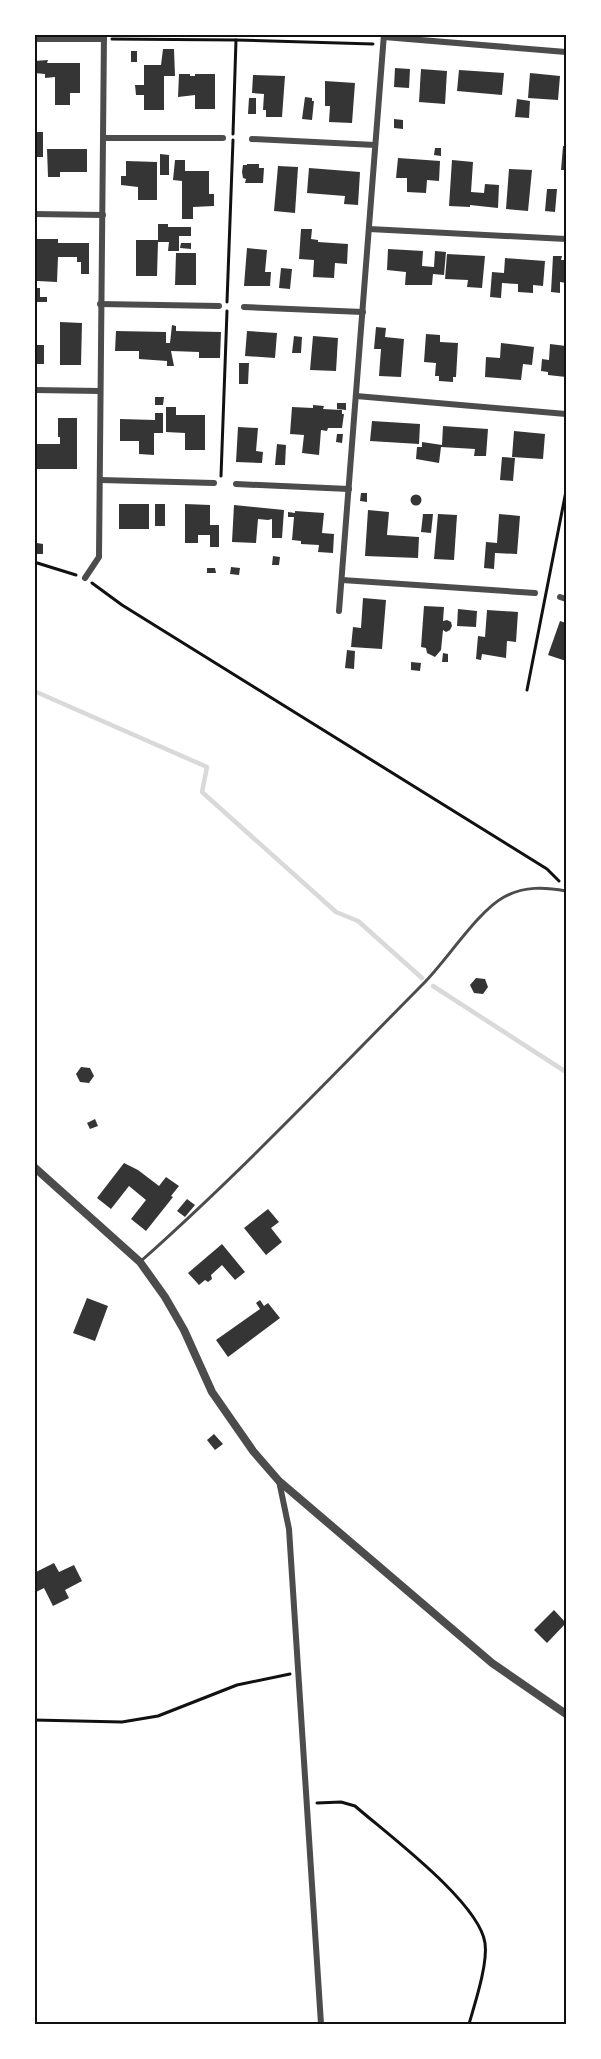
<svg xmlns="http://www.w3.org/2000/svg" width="601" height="2059" font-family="'DM Sans',sans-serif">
<rect width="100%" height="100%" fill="#fff"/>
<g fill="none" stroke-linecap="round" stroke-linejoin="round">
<!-- stream -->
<g stroke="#d9d9d9" stroke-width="4.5">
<path d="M34,691L207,767L202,792L336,912L358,921L422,978"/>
<path d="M433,986L566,1072"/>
</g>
</g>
<!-- building -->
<g fill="#353535">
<path d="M163,49H174L175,76H164V110H144V95H136L135,85H144V65H161Z"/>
<rect x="131" y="51" width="6" height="11"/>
<path d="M48,60L47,63H80V93H70V105H55V77L45,78V74L34,73V61Z"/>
<path d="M395,68L410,69L409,88L394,87Z"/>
<path d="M421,69L447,71L445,104L419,102Z"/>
<path d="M459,70L504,73L502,95L457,91Z"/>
<path d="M530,73L560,76L558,100L528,98Z"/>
<path d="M179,74H190V76H195V74H215V109H195V95L178,97Z"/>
<path d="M253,75L285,76L282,117H266V110H263L264,94L252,93Z"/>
<path d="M325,81L355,83L352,123L329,122L330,106H325Z"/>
<path d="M305,97L312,98V101H314L312,120L302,119Z"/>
<path d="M249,98H256V114H248Z"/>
<path d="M517,99L530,101L529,118L515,117Z"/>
<path d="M394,119L403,120V129L394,128Z"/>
<rect x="34" y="132" width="9" height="25"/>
<path d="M563,146H566V170H561Z"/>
<path d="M435,148H441V156L434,155Z"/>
<path d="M47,149H87V172H60V177H48Z"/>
<path d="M160,154L169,155V175H160Z"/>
<path d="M398,158L440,161L439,181L427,180L426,193L407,192V178H396Z"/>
<path d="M175,160H185V171H209V194H214V206L193,207V219H182V181L173,180Z"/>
<path d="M452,160L473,162L471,192L484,193L485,184L499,185L498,208L470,205V207L449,206Z"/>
<path d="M126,161L157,162V200H138V187L121,185V176H126Z"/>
<path d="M247,164H259V168H264L263,183H245L246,179L243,178L242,172L243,165H247Z"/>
<path d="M278,166L298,167L295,213L274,211Z"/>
<path d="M309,168L360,172L358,205L344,204L345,196L307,193Z"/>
<path d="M509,169L532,170L528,211L506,209Z"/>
<path d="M547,189H557L555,212L545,211Z"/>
<path d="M158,224H168V227H191V236H179V251H168L169,242H158L157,276H136V240H158Z"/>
<path d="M301,229H312L311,239L318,240V242L348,244L347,264L335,263L334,278L313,277L314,260L299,259Z"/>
<path d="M37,239H58V243H89V274H81V262H77V257H58L57,282L37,281Z"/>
<path d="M181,243H191V249L180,248Z"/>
<path d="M247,248L267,250L265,272H271L270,286H244Z"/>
<path d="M388,249L423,251L422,266L434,267L435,251L446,252L444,275L433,274L432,285H405L406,272L387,270Z"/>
<path d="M176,253H196V285H175Z"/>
<path d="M447,254L485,256L482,288L467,287L468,280L445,279Z"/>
<path d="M553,256H562L561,260H566V283L560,282V293L551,292Z"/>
<path d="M505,258L545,261L543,286L533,285V293L518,292V284L502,283L501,298L490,297L492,272L504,273Z"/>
<path d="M281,268L292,269L290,289L279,288Z"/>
<path d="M34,288H40V297H47V302H34Z"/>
<path d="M60,322L82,323L81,365H60Z"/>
<path d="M172,325L176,326V331L221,332L220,358H199V352L171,351L174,366H167V361L139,359V351H115L116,331L166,332V343H170Z"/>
<path d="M376,327L386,328L385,337L404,339L401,377L379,376L381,349H374Z"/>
<path d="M247,331L277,333L275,358L245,356Z"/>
<path d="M426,334L440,335V342L458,343L456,377H453V382L439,381V376H435L436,363L424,362Z"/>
<path d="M294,336L302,337L301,353H292Z"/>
<path d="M313,336L338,338L336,371L310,370Z"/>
<path d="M501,343L534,347L532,365L523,364L521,380L485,377L486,357L500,358Z"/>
<path d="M550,344L566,346V377L548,375V372L541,371L542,359L549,360Z"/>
<rect x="35" y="345" width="9" height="19"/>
<path d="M239,363H249L248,384H239Z"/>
<path d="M155,397H164L163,405H155Z"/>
<path d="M337,403H346V410L337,409Z"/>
<path d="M313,405L324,406L323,409L342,410V414H344L342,428H328L327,431L321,430L319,455L302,453L304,435L290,434L292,407L313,408Z"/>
<path d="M166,407H176V415H205V450H185V433L166,432Z"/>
<path d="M155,413H163V433H154V455L139,454V441H120V419L155,420Z"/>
<path d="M58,418H77V469H36V444H60V437H58Z"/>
<path d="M372,421L420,424L419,444L370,441Z"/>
<path d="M443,426L488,429L486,456H474L475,449L441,447L439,463L416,459L417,447H422V442L442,445Z"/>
<path d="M238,427L258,428L256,451L263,452L262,463L236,462Z"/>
<path d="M514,431L545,434L543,459L512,457Z"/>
<path d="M337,434H343L342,443L336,442Z"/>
<path d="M277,444L286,445L285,465H275Z"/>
<path d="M502,457L515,458L513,481L500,480Z"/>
<path d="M361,493H367V502L360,501Z"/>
<circle cx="416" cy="500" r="5.5"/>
<rect x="119" y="504" width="30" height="25"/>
<rect x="155" y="504" width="10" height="22"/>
<path d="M185,504L210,505V525H219V547H210V535H198V543H185Z"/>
<path d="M234,505L284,510L282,538H272V516V519L268,520L258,519L256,543L232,542Z"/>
<path d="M368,510L389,512L387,535L419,537L418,558L365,556Z"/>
<path d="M295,511L324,513L322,533L334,534L333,553L318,552L319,545L301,544V541L292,540L294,517H288V512L295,513Z"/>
<path d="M423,514H433L431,533L421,532Z"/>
<path d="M438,514L457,515L454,560L434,559Z"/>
<path d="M499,514L520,516L517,554L495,553L494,569L484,568L486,542L497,543Z"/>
<path d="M37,543L43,544V554H36Z"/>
<path d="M273,556L280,557L279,565H272Z"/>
<path d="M231,567L240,568L239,575L230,574Z"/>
<path d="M207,568H215L216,573H207Z"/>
<path d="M363,598L386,600L382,649L351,647L353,627L361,628Z"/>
<path d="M424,606L444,607L443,621L447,620L451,622L452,626L450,630L446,632L443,630L441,650L435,657L427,653L426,648L421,647Z"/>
<path d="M458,609L477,611L476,627L457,626Z"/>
<path d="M487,610L518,612L516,642L507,641L506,658L482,654L481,660L476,659L478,636L485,637Z"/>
<path d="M560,621L566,623V661L548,655Z"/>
<path d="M347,650L355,651L354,669L345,668Z"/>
<path d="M443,653L448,654V662H442Z"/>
<path d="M411,662L421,663L420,671L411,670Z"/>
<path d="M476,978L485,979L488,987L483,994L474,993L470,985Z"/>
<path d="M81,1067L90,1068L94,1076L89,1083L80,1082L76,1074Z"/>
<path d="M95,1119L98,1126L90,1129L87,1123Z"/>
<path d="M124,1163L138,1170L159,1186L166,1177L179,1186L171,1196L173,1197L146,1231L131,1219L146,1200L129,1186L111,1209L97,1198Z"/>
<path d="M187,1199L195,1205L185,1217L177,1211Z"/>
<path d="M268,1209L279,1222L271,1228L282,1242L266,1255L244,1228Z"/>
<path d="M222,1244L245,1272L235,1280L222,1265L211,1275L212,1279L208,1282L205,1280L199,1285L188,1273Z"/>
<path d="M87,1298L108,1306L95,1341L73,1333Z"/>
<path d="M260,1300L264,1306L268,1303L280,1318L228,1357L216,1340L260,1309L256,1303Z"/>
<path d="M214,1434L223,1444L215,1450L207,1440Z"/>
<path d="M54,1563L59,1572L74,1565L82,1581L65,1590L69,1598L53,1606L44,1588L34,1593V1573Z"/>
<path d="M554,1610L566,1623L547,1643L534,1630Z"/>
</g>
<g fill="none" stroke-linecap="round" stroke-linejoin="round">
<!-- path -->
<g stroke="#111" stroke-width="3">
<path d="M112,39L236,40L233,134"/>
<path d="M236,40L373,44"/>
<path d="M227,302L233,140"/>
<path d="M221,476L227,311"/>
<path d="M34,562L76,575"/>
<path d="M92,583L122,605L547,869L559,881"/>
<path d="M527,690L566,491"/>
<path d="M34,1720L122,1722L158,1716L237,1685L290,1674"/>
<path d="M317,1803L341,1802L355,1806C387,1834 479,1902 485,1943C488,1964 475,2003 469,2024"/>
</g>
<!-- service -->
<path stroke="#4c4c4c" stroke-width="3" d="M141,1261C240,1173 331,1077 424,983C447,960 478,911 504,897C524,886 545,887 566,891"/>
<!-- minor -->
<g stroke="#4c4c4c" stroke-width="6">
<path d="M384,37L566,52"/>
<path d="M34,39H104"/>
<path d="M105,138H223"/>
<path d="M252,139L375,145"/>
<path d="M34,214L103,215"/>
<path d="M369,229L566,239"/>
<path d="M100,304L219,306"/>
<path d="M244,307L363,312"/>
<path d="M34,390L100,391"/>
<path d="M356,396L566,414"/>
<path d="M100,480L214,483"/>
<path d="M236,484L349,489"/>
<path d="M85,578L99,557L104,34"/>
<path d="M342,580L535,593"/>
<path d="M560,597L566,599"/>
<path d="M339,611L384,34"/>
<path d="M279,1481L289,1529L321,2024"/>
</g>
<!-- tertiary -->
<path stroke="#4c4c4c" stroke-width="8" d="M34,1167L140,1262L165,1297L184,1330L212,1392L253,1451L279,1481L492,1663L566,1714"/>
</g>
<!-- border -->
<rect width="601" height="2059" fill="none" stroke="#ffffff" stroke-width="72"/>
<rect x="36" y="36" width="529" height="1987" fill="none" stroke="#111" stroke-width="2"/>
</svg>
